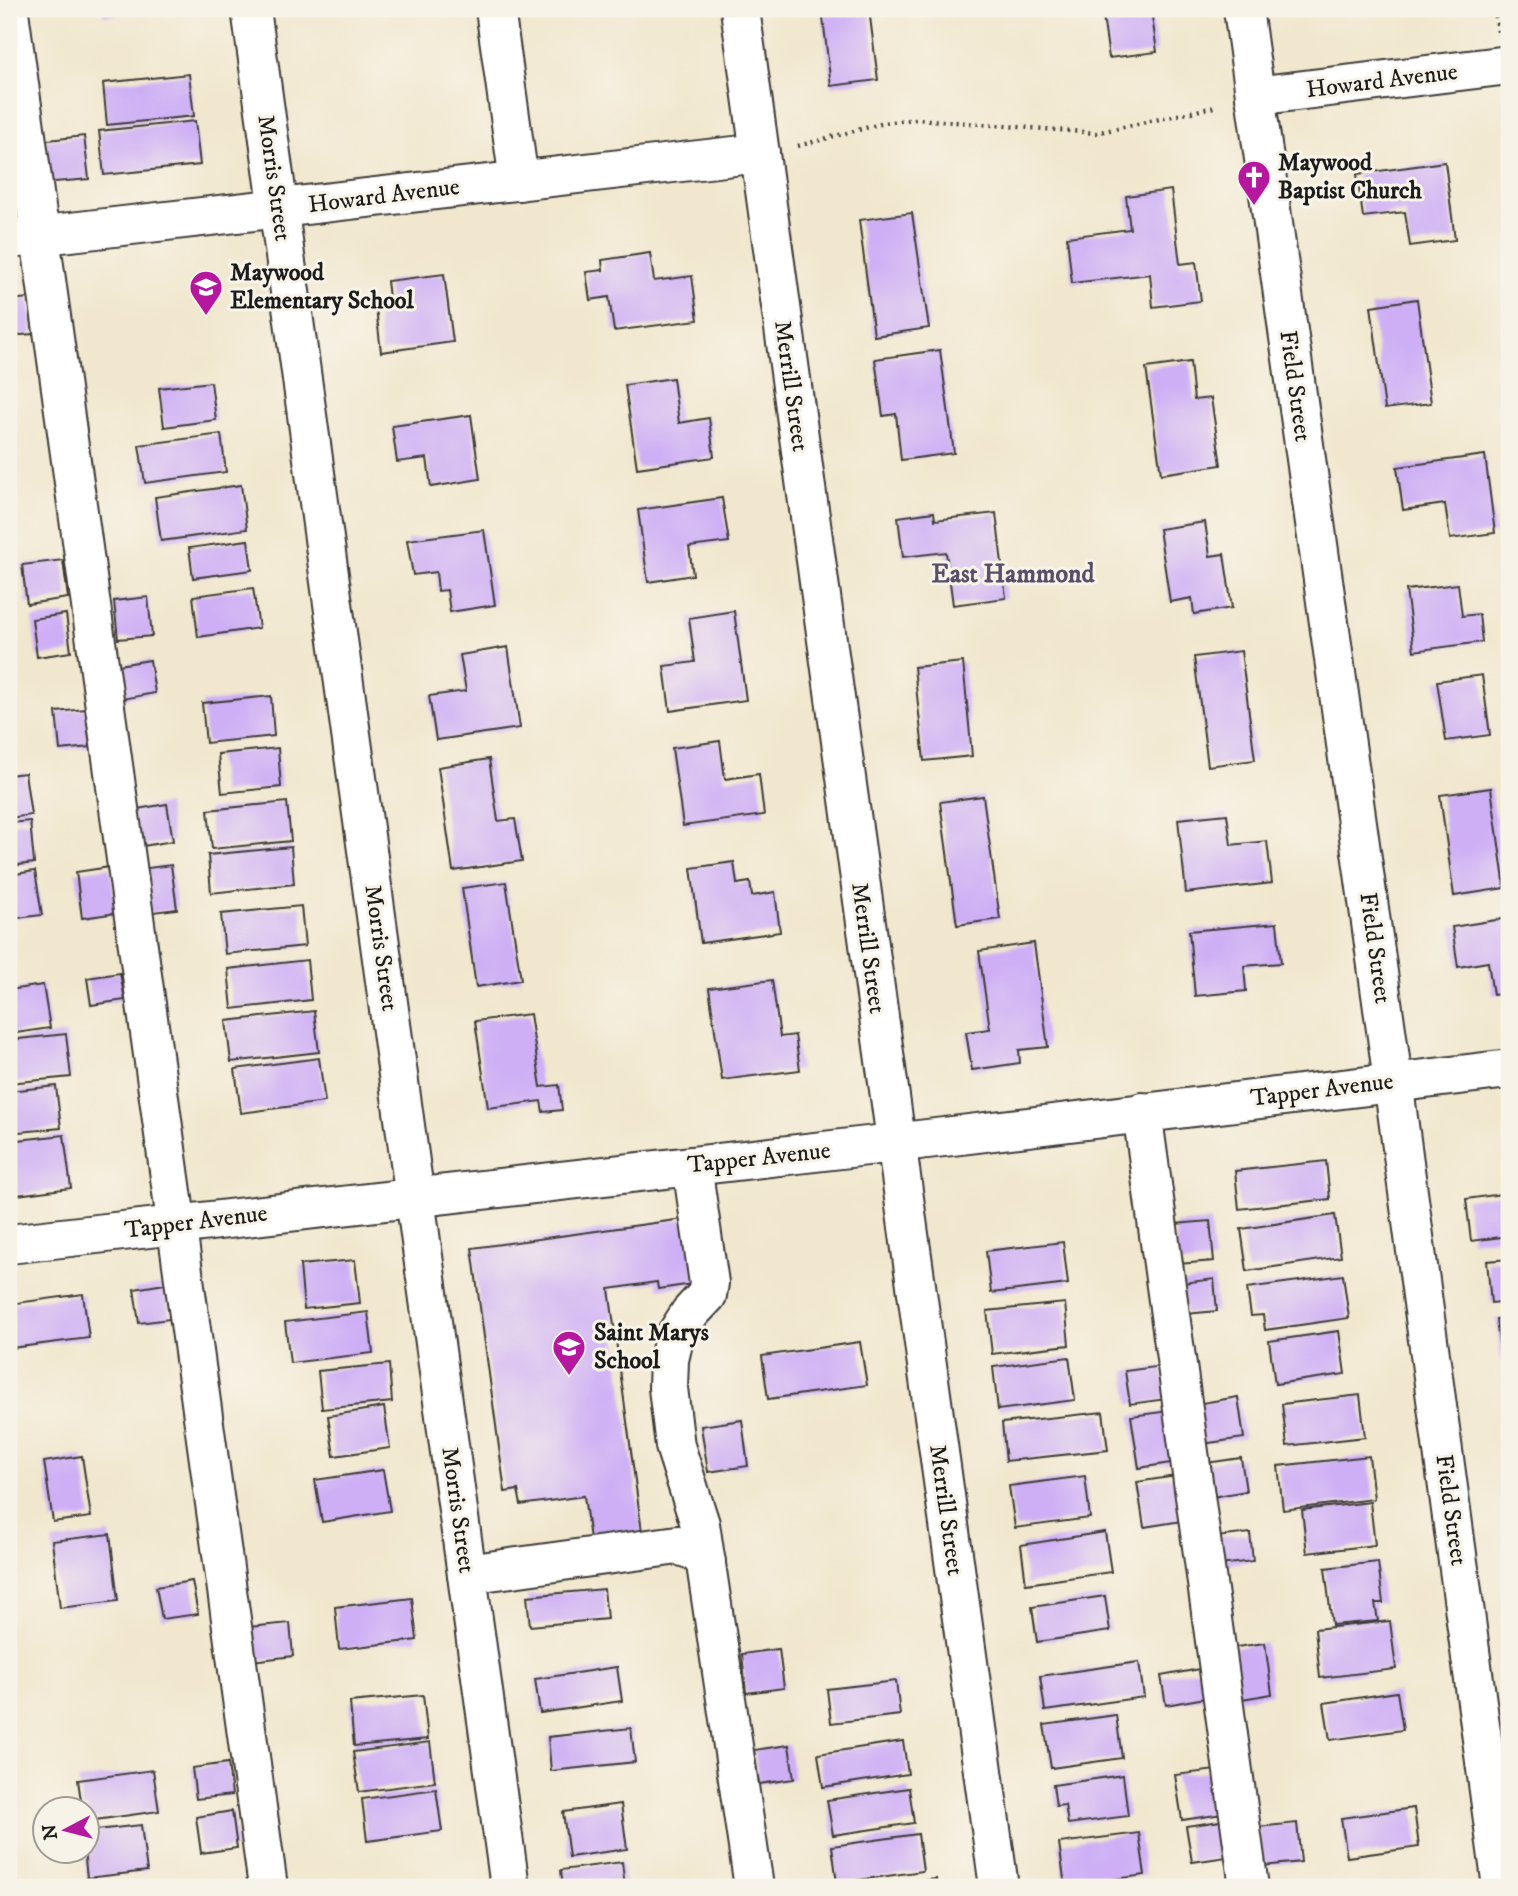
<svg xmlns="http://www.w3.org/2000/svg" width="1518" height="1896" font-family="'IM FELL DW Pica',serif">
<rect width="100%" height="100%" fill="#f7f3e8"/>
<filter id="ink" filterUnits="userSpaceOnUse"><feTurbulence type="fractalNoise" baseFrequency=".0143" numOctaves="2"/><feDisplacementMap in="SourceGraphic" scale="14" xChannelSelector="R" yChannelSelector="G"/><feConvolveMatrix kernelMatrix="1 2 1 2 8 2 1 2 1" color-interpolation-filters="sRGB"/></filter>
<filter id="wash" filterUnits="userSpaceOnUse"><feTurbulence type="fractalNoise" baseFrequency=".00686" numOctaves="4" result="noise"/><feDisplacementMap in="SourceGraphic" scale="28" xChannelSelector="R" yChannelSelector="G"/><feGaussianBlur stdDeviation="1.57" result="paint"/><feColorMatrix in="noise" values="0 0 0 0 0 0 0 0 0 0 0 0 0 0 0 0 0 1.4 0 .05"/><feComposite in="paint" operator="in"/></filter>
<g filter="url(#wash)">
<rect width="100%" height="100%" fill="#f1e7ce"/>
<g id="blocks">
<!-- building -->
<g fill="#ceaff5">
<path d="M103,9H156V11L103,16Z"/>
<path d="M822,9H869L878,80L831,86Z"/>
<path d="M1102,9H1151L1157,52L1109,58Z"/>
<path d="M189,74L194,116L107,125L103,83Z"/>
<path d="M195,121L200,165L104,175L99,131Z"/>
<path d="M84,136L89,179L43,183L39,141Z"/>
<path d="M1445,162L1455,240L1410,246L1405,212L1363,217L1357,174Z"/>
<path d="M1171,190L1180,264L1196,262L1201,301L1153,307L1150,274L1072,283L1067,237L1130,229L1126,196Z"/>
<path d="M912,213L929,328L874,336L859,220Z"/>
<path d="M650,253L654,281L692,276L698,320L614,331L609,297L590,300L586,272L603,270L602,260Z"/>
<path d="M444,274L453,342L381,352L376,308L390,306L387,281Z"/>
<path d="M29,298L33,334L9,336V300Z"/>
<path d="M1417,299L1431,403L1385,409L1371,306Z"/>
<path d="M940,350L954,453L901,460L896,414L883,416L875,359Z"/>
<path d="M1190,362L1194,400L1211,398L1221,465L1161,474L1146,368Z"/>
<path d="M673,378L679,423L709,418L714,457L637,468L625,385Z"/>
<path d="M211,382L216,420L164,427L159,388Z"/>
<path d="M471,415L480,479L431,487L427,458L397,462L392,426Z"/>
<path d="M221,434L226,472L145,483L139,445Z"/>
<path d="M1485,455L1495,533L1450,539L1445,504L1403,510L1397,467Z"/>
<path d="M241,485L247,529L161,541L155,497Z"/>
<path d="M722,498L729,542L689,547L693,575L648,582L638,510Z"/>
<path d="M934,512L935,520L996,513L1006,598L953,605L946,552L903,557L898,517Z"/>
<path d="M1205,522L1210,556L1224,554L1232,608L1194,614L1192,598L1170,602L1159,529Z"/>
<path d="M484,530L495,605L450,612L447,590L438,591L436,572L413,575L407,540Z"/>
<path d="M248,540L252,570L193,578L189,548Z"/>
<path d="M63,560L68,598L27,604L22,565Z"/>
<path d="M1458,584L1462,616L1479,614L1482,642L1414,651L1406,590Z"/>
<path d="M253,588L259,628L198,637L193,596Z"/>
<path d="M148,597L152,636L118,639L114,601Z"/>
<path d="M734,611L746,700L670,711L664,666L695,662L689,618Z"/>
<path d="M66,614L71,652L37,657L32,619Z"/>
<path d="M508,647L520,728L436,740L429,696L466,691L460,655Z"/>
<path d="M1241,651L1255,760L1208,766L1194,657Z"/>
<path d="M150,660L155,693L117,700L112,666Z"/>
<path d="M963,662L972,756L924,761L914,667Z"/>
<path d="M1482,675L1490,735L1446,741L1437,681Z"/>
<path d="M271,696L274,736L206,743L202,703Z"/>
<path d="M86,709L90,747L60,750L56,712Z"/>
<path d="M720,741L725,779L759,774L764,815L683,826L672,748Z"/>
<path d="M278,748L281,787L222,793L218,754Z"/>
<path d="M489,759L498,821L515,819L522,861L453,871L438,767Z"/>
<path d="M25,773L31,815L9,818V775Z"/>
<path d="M1491,788L1505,888L1454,896L1440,795Z"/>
<path d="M983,796L1000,919L957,925L940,802Z"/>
<path d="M287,802L291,841L212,849L208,810Z"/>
<path d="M167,804L173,841L137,847L131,810Z"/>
<path d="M1227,814L1231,845L1267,841L1272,883L1186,893L1178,819Z"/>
<path d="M30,821L34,863L9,866V823Z"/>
<path d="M291,847L294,884L211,893L208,855Z"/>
<path d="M734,862L737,884L750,882L752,896L775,892L780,932L701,943L691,868Z"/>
<path d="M171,865L177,909L146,913L140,869Z"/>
<path d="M110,867L117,913L82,918L76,872Z"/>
<path d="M35,871L42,915L9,919V875Z"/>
<path d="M506,882L521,980L476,987L462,888Z"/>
<path d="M301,906L305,946L225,954L221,914Z"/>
<path d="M1509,918V993L1493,995L1488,962L1458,967L1452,927Z"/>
<path d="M1277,923L1281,963L1244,966L1246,991L1195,996L1189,931Z"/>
<path d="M1034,943L1048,1047L1019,1050L1020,1063L972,1070L966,1032L990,1029L979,951Z"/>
<path d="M307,960L311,1000L232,1009L228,969Z"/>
<path d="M120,973L125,1000L91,1005L87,978Z"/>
<path d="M772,980L780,1037L795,1035L800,1070L722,1080L709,988Z"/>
<path d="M43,985L50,1028L9,1034V990Z"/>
<path d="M314,1011L319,1052L231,1062L226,1021Z"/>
<path d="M530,1014L541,1087L559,1085L562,1110L543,1112L541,1101L488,1108L475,1021Z"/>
<path d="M66,1034L71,1077L9,1083V1040Z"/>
<path d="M319,1058L325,1102L241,1113L235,1069Z"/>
<path d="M56,1086L61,1128L9,1133V1091Z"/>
<path d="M64,1135L71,1188L9,1196V1141Z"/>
<path d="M1326,1161L1330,1199L1239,1209L1235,1171Z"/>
<path d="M1509,1193V1236L1471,1241L1466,1199Z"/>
<path d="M1335,1215L1341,1257L1247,1271L1241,1229Z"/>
<path d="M691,1218L700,1283L658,1289L657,1282L609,1289L642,1532L590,1539L584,1496L521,1505L518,1490L505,1492L472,1248Z"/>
<path d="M1210,1221L1214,1261L1178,1264L1175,1224Z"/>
<path d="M1063,1242L1068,1284L991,1293L986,1251Z"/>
<path d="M1509,1259V1301L1491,1303L1487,1261Z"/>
<path d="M355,1260L360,1303L304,1309L300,1265Z"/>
<path d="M1343,1275L1349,1318L1265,1330L1263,1315L1251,1316L1247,1288Z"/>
<path d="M1214,1279L1217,1311L1186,1314L1182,1283Z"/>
<path d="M165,1284L170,1319L139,1323L134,1289Z"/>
<path d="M83,1294L89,1338L11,1348L9,1304Z"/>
<path d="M1065,1303L1069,1345L992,1354L987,1311Z"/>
<path d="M368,1312L373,1353L290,1363L285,1322Z"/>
<path d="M1509,1317V1359L1501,1360L1496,1319Z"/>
<path d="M1339,1331L1345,1374L1275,1384L1269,1341Z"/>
<path d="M860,1342L867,1385L768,1399L762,1356Z"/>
<path d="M1069,1357L1075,1400L998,1410L993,1367Z"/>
<path d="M389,1364L392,1402L322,1409L318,1371Z"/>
<path d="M1162,1366L1167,1399L1130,1404L1125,1371Z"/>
<path d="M1360,1395L1365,1437L1287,1446L1282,1404Z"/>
<path d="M1238,1397L1244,1438L1202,1444L1196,1404Z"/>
<path d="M384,1407L390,1448L334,1456L328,1416Z"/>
<path d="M1169,1411L1177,1462L1139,1468L1131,1416Z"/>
<path d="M1103,1412L1108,1450L1006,1461L1002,1423Z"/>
<path d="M742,1420L748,1466L708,1472L701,1426Z"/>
<path d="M82,1456L91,1517L53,1522L44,1462Z"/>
<path d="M1369,1456L1374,1499L1283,1510L1278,1466Z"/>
<path d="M1241,1458L1246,1491L1212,1497L1206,1463Z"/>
<path d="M383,1470L390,1511L322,1522L315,1480Z"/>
<path d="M1085,1476L1090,1518L1015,1528L1009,1486Z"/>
<path d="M1176,1476L1182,1521L1144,1527L1137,1482Z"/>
<path d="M1370,1502L1375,1545L1307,1553L1302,1510Z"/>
<path d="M1105,1532L1111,1572L1026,1584L1021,1545Z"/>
<path d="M1250,1533L1253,1561L1220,1565L1216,1537Z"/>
<path d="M110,1534L118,1601L60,1608L52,1541Z"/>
<path d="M1378,1562L1383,1603H1375L1378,1621L1332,1625L1325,1568Z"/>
<path d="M192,1581L198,1614L162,1619L156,1587Z"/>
<path d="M604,1589L607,1619L530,1626L527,1596Z"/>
<path d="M1105,1596L1110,1631L1037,1642L1032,1607Z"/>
<path d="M412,1598L417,1640L339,1649L335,1607Z"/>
<path d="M1390,1621L1396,1669L1320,1678L1315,1629Z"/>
<path d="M290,1623L293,1656L252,1661L249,1627Z"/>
<path d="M1265,1643L1272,1694L1236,1700L1229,1648Z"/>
<path d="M779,1649L784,1688L746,1693L742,1654Z"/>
<path d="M1139,1662L1144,1697L1045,1711L1040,1676Z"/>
<path d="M617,1667L622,1701L540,1713L535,1679Z"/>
<path d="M1200,1669L1205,1698L1166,1705L1161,1676Z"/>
<path d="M896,1681L900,1715L831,1723L827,1689Z"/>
<path d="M1397,1692L1403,1730L1330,1740L1324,1703Z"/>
<path d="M423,1695L428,1739L354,1746L350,1702Z"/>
<path d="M1116,1715L1122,1758L1051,1768L1044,1725Z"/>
<path d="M631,1728L635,1762L551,1771L548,1737Z"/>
<path d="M903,1741L908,1774L823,1787L818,1754Z"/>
<path d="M430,1742L435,1782L359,1792L353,1752Z"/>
<path d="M789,1745L794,1779L759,1784L754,1750Z"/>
<path d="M228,1763L232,1795L196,1799L192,1768Z"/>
<path d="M153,1770L159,1811L88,1821V1808H82L78,1780Z"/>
<path d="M1216,1770L1223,1814L1182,1820L1175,1775Z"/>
<path d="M1123,1775L1128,1816L1068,1824L1065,1805L1056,1806L1053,1785Z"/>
<path d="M909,1788L914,1823L833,1835L827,1800Z"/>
<path d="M436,1789L442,1831L367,1841L362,1799Z"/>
<path d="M621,1804L627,1849L569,1857L563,1812Z"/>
<path d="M1414,1808L1419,1847L1347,1857L1341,1818Z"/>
<path d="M232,1811L237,1848L201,1853L196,1817Z"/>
<path d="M1221,1821L1227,1857L1192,1862L1186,1826Z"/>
<path d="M1297,1823L1301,1862L1262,1866L1258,1827Z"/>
<path d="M141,1825L147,1871L87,1878L84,1850H88V1831Z"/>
<path d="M1139,1833L1145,1875L1065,1886L1059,1843Z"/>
<path d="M918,1834L923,1871L837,1883L832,1846Z"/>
<path d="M622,1862L625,1887H563L561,1870Z"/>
<path d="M936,1879L937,1887H892L891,1886Z"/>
</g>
</g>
</g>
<g filter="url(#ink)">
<use href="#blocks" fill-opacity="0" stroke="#3c3a37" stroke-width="2"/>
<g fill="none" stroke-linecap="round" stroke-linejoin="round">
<defs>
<g id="minor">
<path d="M251,9L510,1887"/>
<path d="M495,9L519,181"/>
<path d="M740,9L999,1887"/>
<path d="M1243,9L1388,1044L1502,1887"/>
<path d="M9,12L268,1887"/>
<path d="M1255,96L1509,65"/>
<path d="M9,239L760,153"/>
<path d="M1142,1112L1249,1887"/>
<path d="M692,1166L709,1283L707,1295L690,1313L674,1338L669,1360L668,1388L675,1446L700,1524L754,1887"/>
<path d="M9,1244L894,1143L1509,1069"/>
<path d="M467,1574L678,1545L695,1551L706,1562"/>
</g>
</defs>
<!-- minor casing -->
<use href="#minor" stroke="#3c3a37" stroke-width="42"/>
<!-- path -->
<g stroke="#3c3a37" stroke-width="4.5" stroke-dasharray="2 5" stroke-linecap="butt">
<path d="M1495,9L1498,32"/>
<path d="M798,146L884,123L916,119L1096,133L1214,107"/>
</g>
<!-- minor -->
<use href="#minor" stroke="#fff" stroke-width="38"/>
</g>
</g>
<!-- icons -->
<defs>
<symbol id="church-pin" viewBox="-11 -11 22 30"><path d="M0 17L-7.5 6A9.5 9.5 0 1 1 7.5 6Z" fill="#b5179e" stroke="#f7f3e8"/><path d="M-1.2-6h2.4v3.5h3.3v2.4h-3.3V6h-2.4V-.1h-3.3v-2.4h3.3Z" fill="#fff"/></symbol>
<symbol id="school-pin" viewBox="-11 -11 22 30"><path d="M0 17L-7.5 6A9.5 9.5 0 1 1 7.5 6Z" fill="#b5179e" stroke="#f7f3e8"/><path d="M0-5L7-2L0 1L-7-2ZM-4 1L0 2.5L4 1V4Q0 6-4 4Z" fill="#fff"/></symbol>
</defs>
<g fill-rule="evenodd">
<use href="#church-pin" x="1235" y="158" width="38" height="52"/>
<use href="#school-pin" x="187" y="268" width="38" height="52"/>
<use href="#school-pin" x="550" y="1328" width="38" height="52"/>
</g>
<g text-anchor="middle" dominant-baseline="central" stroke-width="6" stroke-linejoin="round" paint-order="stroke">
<!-- street labels -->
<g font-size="24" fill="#1c1c1c" stroke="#f7f3e8">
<text transform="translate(1382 81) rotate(-7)">Howard Avenue</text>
<text transform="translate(274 178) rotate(82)">Morris Street</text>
<text transform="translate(384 196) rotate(-7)">Howard Avenue</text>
<text transform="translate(791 386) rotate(82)">Merrill Street</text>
<text transform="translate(1295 386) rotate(82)">Field Street</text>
<text transform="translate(381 948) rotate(82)">Morris Street</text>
<text transform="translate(868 948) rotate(82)">Merrill Street</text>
<text transform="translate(1375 948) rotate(82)">Field Street</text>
<text transform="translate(1322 1090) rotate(-7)">Tapper Avenue</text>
<text transform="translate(759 1158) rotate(-6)">Tapper Avenue</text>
<text transform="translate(196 1222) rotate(-7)">Tapper Avenue</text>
<text transform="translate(458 1510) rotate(82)">Morris Street</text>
<text transform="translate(946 1510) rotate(82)">Merrill Street</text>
<text transform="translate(1451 1510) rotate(82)">Field Street</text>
</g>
<!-- poi labels -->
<g font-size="24" font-weight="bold" fill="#1c1c1c" stroke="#f7f3e8" text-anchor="start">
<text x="1278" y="163">Maywood<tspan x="1278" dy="28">Baptist Church</tspan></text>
<text x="230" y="273">Maywood<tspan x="230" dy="28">Elementary School</tspan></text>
<text x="594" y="1333">Saint Marys<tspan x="594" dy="28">School</tspan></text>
</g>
<!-- neighbourhood labels -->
<g font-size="26" font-weight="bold" fill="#5a4f68" stroke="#f7f3e8">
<text x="1013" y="574">East Hammond</text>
</g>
</g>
<!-- margin -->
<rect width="1518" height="1896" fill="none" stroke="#f7f3e8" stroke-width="35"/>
<!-- north arrow -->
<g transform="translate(66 1830) rotate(263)"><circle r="33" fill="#f7f3e8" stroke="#9f9d96" stroke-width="2"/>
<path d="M0-5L12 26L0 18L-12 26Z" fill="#b5179e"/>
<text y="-10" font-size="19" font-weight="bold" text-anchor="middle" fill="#1c1c1c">N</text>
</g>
</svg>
